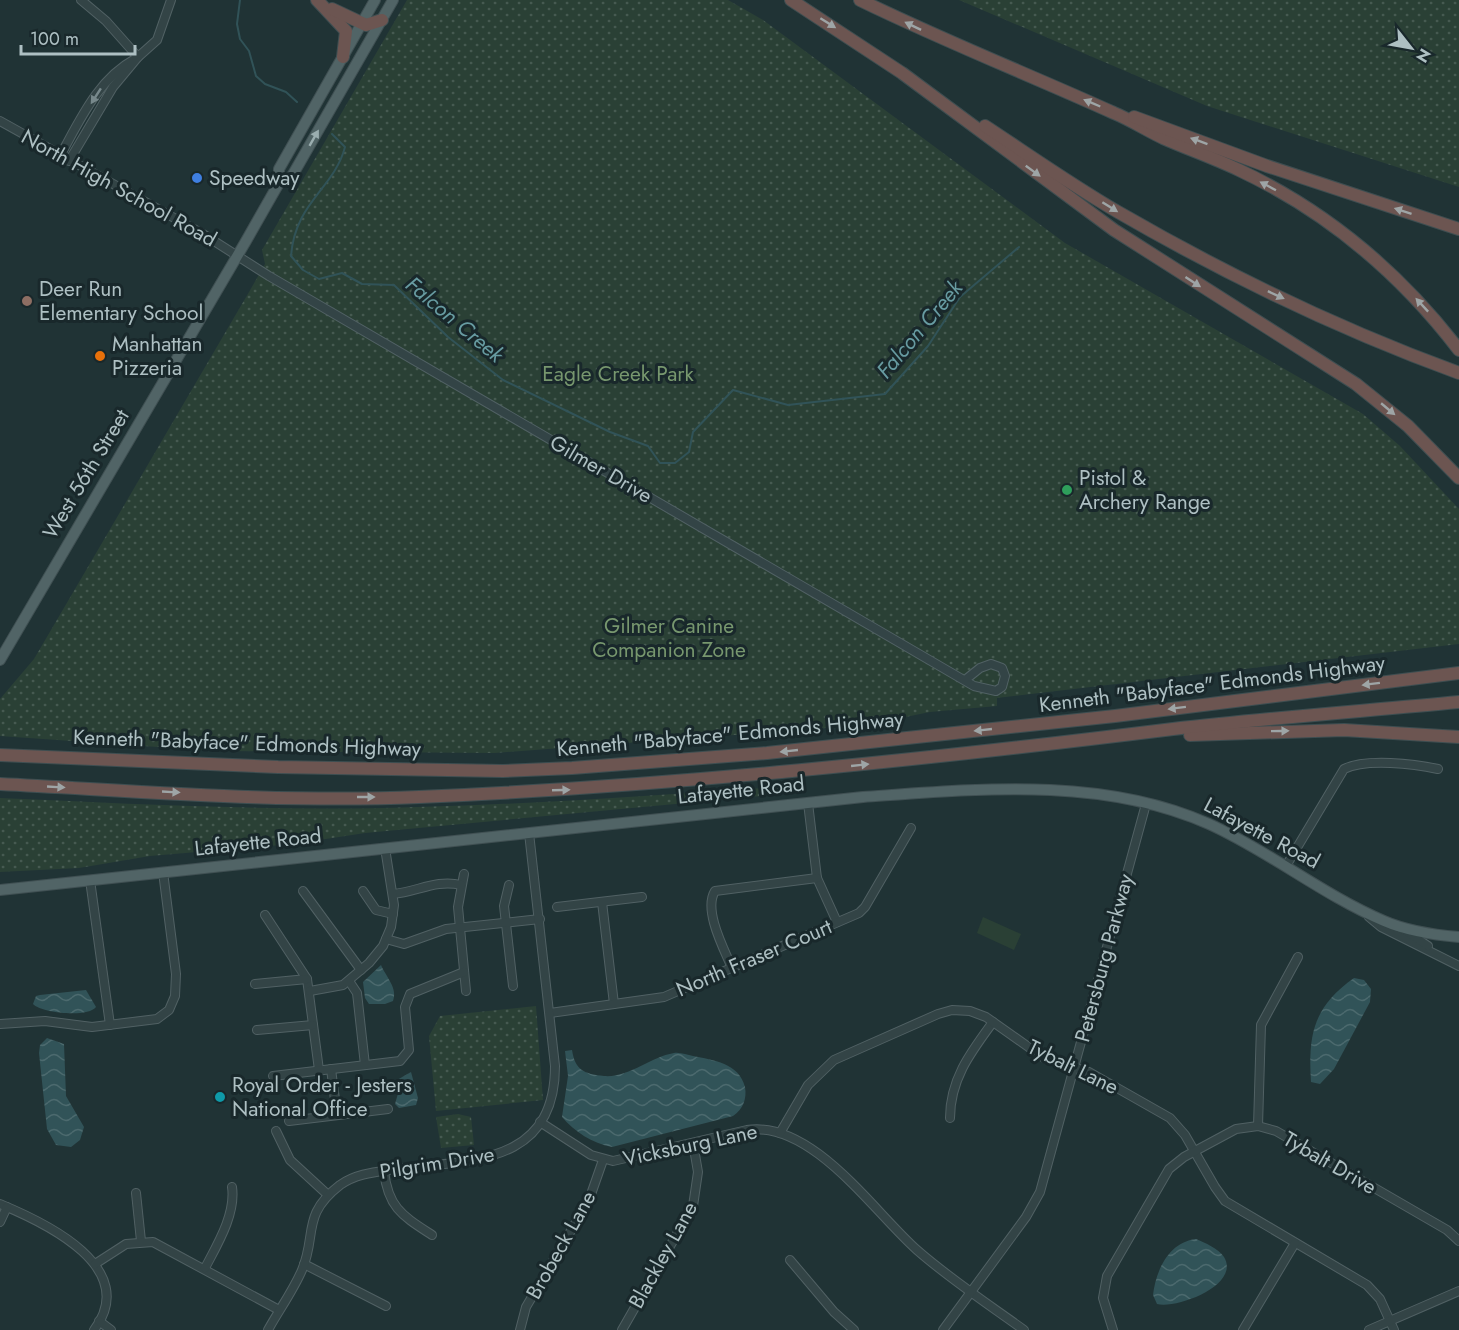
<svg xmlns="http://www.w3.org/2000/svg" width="1459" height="1330" font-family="Jost,sans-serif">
<defs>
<pattern id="park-dots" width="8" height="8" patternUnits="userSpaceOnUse" patternTransform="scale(1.5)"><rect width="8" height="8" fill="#2a4035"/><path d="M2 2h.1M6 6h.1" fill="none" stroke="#465a51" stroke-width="1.8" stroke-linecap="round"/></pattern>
<pattern id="water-waves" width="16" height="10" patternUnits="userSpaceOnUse" patternTransform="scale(1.5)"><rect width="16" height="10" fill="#315358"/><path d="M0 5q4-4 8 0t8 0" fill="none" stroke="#4c6a6e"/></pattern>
</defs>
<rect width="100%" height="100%" fill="#203335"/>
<!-- grass -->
<path fill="#2a4035" d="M983,917L1021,934L1014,950L977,933Z"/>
<!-- park -->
<g fill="url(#park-dots)">
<path d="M407,0H728L763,20L1065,243L1363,414L1400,446L1459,509V644L997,698V706L930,712L866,725L495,753L215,751L0,736V699L34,659L249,292L265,264L262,250Z"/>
<path d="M959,0H1459V187L1207,106Z"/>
<path d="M779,787H799L803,792L365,833L293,844L150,856L79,868L0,872V798C139,804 278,812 417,807C538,804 658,795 779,787Z"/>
<path d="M536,1006L543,1100L436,1111L429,1036L440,1016Z"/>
<path d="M458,1114L471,1117L474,1145L441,1148L436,1117Z"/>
</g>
<!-- water -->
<g fill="url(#water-waves)">
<path d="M381,965C386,977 398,988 393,1001L385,1004H369L365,998L363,982Z"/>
<path d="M1354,978L1364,980L1371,989L1370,1002L1334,1069L1320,1084L1311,1082C1308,1035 1313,1007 1354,978Z"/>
<path d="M86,990L96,1007C88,1018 41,1013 33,1004L36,996L40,995Z"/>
<path d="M47,1038L64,1044L66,1096L84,1127L80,1140L71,1147L56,1145L47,1129L39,1053L40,1045Z"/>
<path d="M572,1050C575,1070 584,1074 604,1076C629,1078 650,1057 674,1053C680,1052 687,1055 693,1056C713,1060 739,1063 745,1087C747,1099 743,1109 733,1116L612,1147C592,1143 575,1132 562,1117L568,1076L565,1051Z"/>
<path d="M411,1072L418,1098L416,1105L399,1108L395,1104L399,1090L397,1080Z"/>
<path d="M1196,1239C1205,1243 1218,1248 1224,1257C1241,1285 1177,1309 1157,1304L1153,1295C1156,1270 1169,1242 1196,1239Z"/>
</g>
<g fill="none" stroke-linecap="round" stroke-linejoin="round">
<!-- stream -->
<g stroke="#315358" stroke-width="2">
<path d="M240,0L237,24L240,39L249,51L256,76L265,84L286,92L297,102"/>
<path d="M332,134L345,147C334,189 295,202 291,256L303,270L319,279L342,273L362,284L394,285L448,337L503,380L610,432L648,446L660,463H675L689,452L693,432L733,390L788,405L885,394L928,346L960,297L1019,247"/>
</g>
<defs>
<g id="minor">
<path d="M81,0L106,21L138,57"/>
<path d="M0,121L203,234L269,276L974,686L996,691L1002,687L1005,676L1002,668L991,664L980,668L965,680"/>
<path d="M60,156C80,120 98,79 135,59"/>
<path d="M69,161L113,87L138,57L157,40L171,0"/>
<path d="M808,803L817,878L837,922"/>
<path d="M1286,866L1344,769C1366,758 1415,764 1438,769"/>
<path d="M464,874L458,907L466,991"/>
<path d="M90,880L110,1025"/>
<path d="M509,885L504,906L513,986"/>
<path d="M303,891L361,970"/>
<path d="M363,891L376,910L393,914"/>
<path d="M393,894C417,892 436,879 461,885"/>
<path d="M602,902L614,1004"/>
<path d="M557,907L642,897"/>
<path d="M265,915L307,979L319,1070"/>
<path d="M1369,917L1381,927L1459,966"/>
<path d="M1404,930L1428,946"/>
<path d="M386,939L404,944L446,929L540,919"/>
<path d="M732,968C724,949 703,910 715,891L817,878"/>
<path d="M349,981L357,993L365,1065"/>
<path d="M255,984L307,979"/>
<path d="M310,991L343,985L369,963L383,946L391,927L394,905L385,848"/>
<path d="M550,1013L664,997L859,913L865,907L911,828"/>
<path d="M0,1024L45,1021L92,1027L157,1019L169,1010L175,996L176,974L163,872"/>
<path d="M257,1030L313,1025"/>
<path d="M331,1069L337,1115"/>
<path d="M273,1076L400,1061L409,1050L405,1007L410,994L464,972"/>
<path d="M950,1118C950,1079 971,1052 993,1022"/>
<path d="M289,1121L388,1109"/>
<path d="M540,1122L591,1155L613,1161L747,1130C812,1120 874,1212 917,1250C950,1279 988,1304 1024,1330"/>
<path d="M1258,1126L1261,1025L1298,957"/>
<path d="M276,1131L290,1160L328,1195"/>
<path d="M780,1133L808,1085L834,1060L938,1014L952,1010L970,1011L986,1017L1044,1058L1089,1072L1170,1118L1185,1135L1215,1187L1225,1201L1367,1285L1380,1299L1394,1330"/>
<path d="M384,1171C388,1208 403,1216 432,1235"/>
<path d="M136,1193L141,1241"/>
<path d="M0,1204C46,1223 141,1268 94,1330"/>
<path d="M0,1222L7,1207"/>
<path d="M790,1260L834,1312L854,1330"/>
<path d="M95,1264L126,1244L153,1242L279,1310"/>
<path d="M304,1264L386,1306"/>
<path d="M205,1268C217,1245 236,1214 232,1187"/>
<path d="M99,1321L111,1330"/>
<path d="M268,1330C279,1310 293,1291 302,1270C317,1235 301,1215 340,1185C357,1173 377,1172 397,1169C469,1160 555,1166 555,1066L529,833"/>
<path d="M520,1330L526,1307L589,1200L603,1160"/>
<path d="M622,1330L693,1206L698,1172L693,1143"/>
<path d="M943,1330L1026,1217L1040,1192L1146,804"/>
<path d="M1113,1330L1103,1298L1107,1276L1169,1169L1184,1157L1236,1129L1258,1126L1276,1131L1447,1230L1459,1241"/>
<path d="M1243,1330L1295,1243"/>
<path d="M1369,1330L1459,1291"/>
</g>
<g id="major">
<path d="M279,183L292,176L393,0"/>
<path d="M0,660L246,241L279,183V169L375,0"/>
<path d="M0,890L863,797C977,789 1102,776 1209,824C1269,851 1323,895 1384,921C1407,931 1434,935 1459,937"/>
</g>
<g id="highway">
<path d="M317,0L346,31L343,57"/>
<path d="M791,0L902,73L1114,230L1356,384L1408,426L1459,478"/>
<path d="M860,0C944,41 1030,75 1114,113C1131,120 1146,130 1163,138C1188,149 1214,158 1239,170C1326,211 1400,273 1459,350"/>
<path d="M332,9L366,25L382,20"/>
<path d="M1134,117L1267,166L1459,229"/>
<path d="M985,126C1029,155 1073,186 1118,212C1227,275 1341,330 1459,373"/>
<path d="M1190,735L1344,730L1459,737"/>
<path d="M0,755L278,767L503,771L572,768L767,753L907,738L1115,716L1459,673"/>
<path d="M0,784C139,791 280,803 419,797C672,786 922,760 1173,729C1268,718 1364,711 1459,702"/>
</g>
</defs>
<!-- minor casing -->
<use href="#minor" stroke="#516164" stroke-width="10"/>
<!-- major casing -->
<use href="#major" stroke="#405053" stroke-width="12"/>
<!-- highway casing -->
<use href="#highway" stroke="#3e4e51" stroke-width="14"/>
<!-- minor -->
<use href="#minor" stroke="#334446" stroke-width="8"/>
<!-- major -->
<use href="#major" stroke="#516466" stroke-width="10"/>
<!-- highway -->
<use href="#highway" stroke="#6c5551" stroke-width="12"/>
</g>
<!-- one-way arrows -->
<defs><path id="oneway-solid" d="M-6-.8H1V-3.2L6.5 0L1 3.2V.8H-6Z" transform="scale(1.5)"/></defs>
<g fill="#9ea5a6">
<use href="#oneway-solid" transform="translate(828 23) rotate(32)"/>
<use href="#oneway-solid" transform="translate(913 26) rotate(-154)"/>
<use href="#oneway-solid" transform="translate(1092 103) rotate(-157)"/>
<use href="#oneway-solid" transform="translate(1199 141) rotate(-160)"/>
<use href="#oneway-solid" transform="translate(1033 171) rotate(36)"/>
<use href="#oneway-solid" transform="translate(1268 186) rotate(-152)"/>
<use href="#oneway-solid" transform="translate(1110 207) rotate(32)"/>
<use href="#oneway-solid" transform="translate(1403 211) rotate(-162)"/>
<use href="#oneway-solid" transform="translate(1193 282) rotate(33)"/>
<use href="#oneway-solid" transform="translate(1276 295) rotate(25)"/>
<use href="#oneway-solid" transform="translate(1422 305) rotate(-133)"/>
<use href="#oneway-solid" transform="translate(1388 409) rotate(40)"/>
<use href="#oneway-solid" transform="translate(1371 684) rotate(173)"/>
<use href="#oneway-solid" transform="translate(1177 708) rotate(173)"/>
<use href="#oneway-solid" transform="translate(983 730) rotate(174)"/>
<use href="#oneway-solid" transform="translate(1280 731) rotate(-1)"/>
<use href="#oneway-solid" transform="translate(789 751) rotate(174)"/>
<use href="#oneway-solid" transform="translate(860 765) rotate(-6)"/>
<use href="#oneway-solid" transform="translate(56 787) rotate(3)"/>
<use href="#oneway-solid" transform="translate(561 790) rotate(-2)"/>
<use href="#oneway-solid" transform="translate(171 792) rotate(3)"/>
<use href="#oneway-solid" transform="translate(366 797)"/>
</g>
<use fill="#77888b" href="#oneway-solid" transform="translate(96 96) rotate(123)"/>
<use fill="#9baeb0" href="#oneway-solid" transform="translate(314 138) rotate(-60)"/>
<!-- markers -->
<circle fill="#3f7fe0" stroke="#19282b" stroke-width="2" cx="197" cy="178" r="6"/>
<circle fill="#8d6e63" stroke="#19282b" stroke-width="2" cx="27" cy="301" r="6"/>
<circle fill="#e8710a" stroke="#19282b" stroke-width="2" cx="100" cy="356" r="6"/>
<circle fill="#2e9e5b" stroke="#19282b" stroke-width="2" cx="1067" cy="490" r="6"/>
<circle fill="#0f9aa8" stroke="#19282b" stroke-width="2" cx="220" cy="1097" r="6"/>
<g text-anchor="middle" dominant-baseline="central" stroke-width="6" stroke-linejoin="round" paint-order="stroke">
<!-- poi labels -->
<g font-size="21" fill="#aec0c3" stroke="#19282b" text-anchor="start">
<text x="209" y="178">Speedway</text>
<text x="39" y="289">Deer Run<tspan x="39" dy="24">Elementary School</tspan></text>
<text x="112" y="344">Manhattan<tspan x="112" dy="24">Pizzeria</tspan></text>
<text x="1079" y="478">Pistol &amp;<tspan x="1079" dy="24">Archery Range</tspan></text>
<text x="232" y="1085">Royal Order - Jesters<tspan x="232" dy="24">National Office</tspan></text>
</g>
<!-- street labels -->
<g font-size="21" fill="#aec0c3" stroke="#19282b">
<text transform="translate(119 188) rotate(29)">North High School Road</text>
<text transform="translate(601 469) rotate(30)">Gilmer Drive</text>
<text transform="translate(86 474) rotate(-59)">West 56th Street</text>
<text transform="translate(1212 684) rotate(-7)">Kenneth "Babyface" Edmonds Highway</text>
<text transform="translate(730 734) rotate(-5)">Kenneth "Babyface" Edmonds Highway</text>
<text transform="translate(247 743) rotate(2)">Kenneth "Babyface" Edmonds Highway</text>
<text transform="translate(741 790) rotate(-6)">Lafayette Road</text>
<text transform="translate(1262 833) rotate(28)">Lafayette Road</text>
<text transform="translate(258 842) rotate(-6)">Lafayette Road</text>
<text transform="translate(754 958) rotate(-23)">North Fraser Court</text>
<text transform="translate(1104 958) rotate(-75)">Petersburg Parkway</text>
<text transform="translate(1073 1067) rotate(26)">Tybalt Lane</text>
<text transform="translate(690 1145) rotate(-12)">Vicksburg Lane</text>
<text transform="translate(437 1163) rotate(-9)">Pilgrim Drive</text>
<text transform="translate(1330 1163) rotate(30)">Tybalt Drive</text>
<text transform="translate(561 1245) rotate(-61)">Brobeck Lane</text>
<text transform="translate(663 1255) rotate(-61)">Blackley Lane</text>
</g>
<!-- park labels -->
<g font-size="21" fill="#77976e" stroke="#19282b">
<text x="618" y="374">Eagle Creek Park</text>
<text x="669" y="626">Gilmer Canine<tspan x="669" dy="24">Companion Zone</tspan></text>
</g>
<!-- water labels -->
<g font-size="22" font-style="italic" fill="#679ba1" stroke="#19282b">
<text transform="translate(455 319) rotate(40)">Falcon Creek</text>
<text transform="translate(919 329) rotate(-50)">Falcon Creek</text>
</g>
</g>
<!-- north arrow -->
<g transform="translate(1411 48) rotate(121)" stroke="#19282b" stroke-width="4.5" paint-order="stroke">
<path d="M0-4.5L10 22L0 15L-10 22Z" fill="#aec0c3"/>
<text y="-9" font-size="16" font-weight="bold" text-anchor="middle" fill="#aec0c3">N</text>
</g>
<!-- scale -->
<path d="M21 45v9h114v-9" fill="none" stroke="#aec0c3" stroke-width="3"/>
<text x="30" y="45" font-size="18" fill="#aec0c3" stroke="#19282b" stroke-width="4.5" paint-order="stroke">100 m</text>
</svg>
